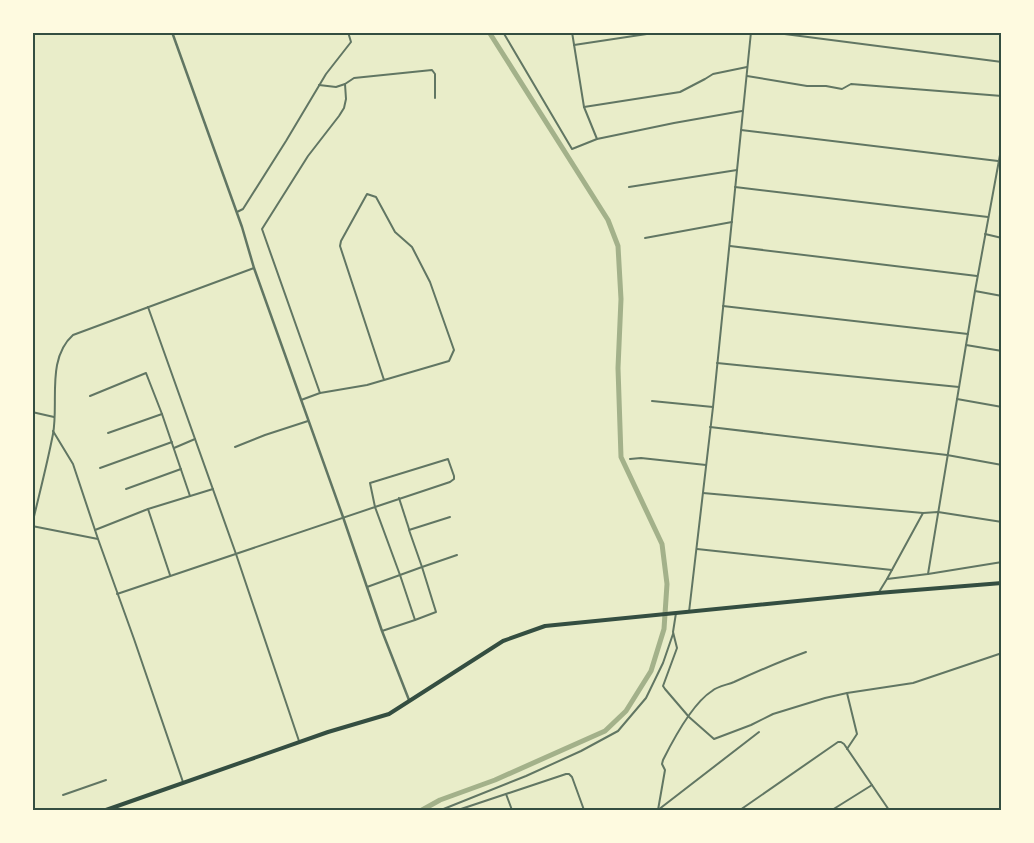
<svg xmlns="http://www.w3.org/2000/svg" width="1034" height="843" font-family="Rubik,sans-serif">
<rect width="100%" height="100%" fill="#e9edc9"/>
<g fill="none" stroke-linecap="round" stroke-linejoin="round">
<!-- canal -->
<path stroke="#a3b18a" stroke-width="5" d="M422,810L440,800L495,780L605,731L626,711L651,671L664,629L667,584L662,544L621,457L618,368L621,299L618,246L608,220L489,32"/>
<!-- minor -->
<g stroke="#617663" stroke-width="2">
<path d="M503,32L572,149L597,139L584,107L572,32"/>
<path d="M769,32L1002,62"/>
<path d="M574,45L660,32"/>
<path d="M747,76L807,86H826L842,89L851,84L1002,96"/>
<path d="M319,85L336,87L345,84"/>
<path d="M584,107L680,92L705,79L713,74L747,67"/>
<path d="M741,130L998,161"/>
<path d="M597,139L674,123L742,111"/>
<path d="M629,187L737,170"/>
<path d="M735,187L988,217"/>
<path d="M237,212L243,209L286,141L326,74L351,42L348,32"/>
<path d="M985,234L1002,238"/>
<path d="M645,238L732,222"/>
<path d="M730,246L977,276"/>
<path d="M975,291L1002,296"/>
<path d="M723,306L968,334"/>
<path d="M148,307L236,554L299,741"/>
<path d="M966,345L1002,351"/>
<path d="M717,363L959,387"/>
<path d="M320,393L262,229L308,156L339,116L344,108L346,99L345,84L354,78L432,70L435,74V98"/>
<path d="M90,396L146,373L162,414L190,496"/>
<path d="M957,399L1002,407"/>
<path d="M301,400L320,393L367,385L449,361L454,350L430,282L412,247L395,232L376,197L367,194L341,241L340,246L384,380"/>
<path d="M652,401L713,407"/>
<path d="M32,412L54,417"/>
<path d="M710,427L947,455L1002,465"/>
<path d="M53,431L73,464L98,539L134,639L183,782"/>
<path d="M108,433L162,414"/>
<path d="M235,447L265,435L308,421"/>
<path d="M174,448L195,439"/>
<path d="M630,459L641,458L706,465"/>
<path d="M100,468L172,442"/>
<path d="M126,489L181,469"/>
<path d="M703,493L923,513L938,512L1002,522"/>
<path d="M399,498L409,529"/>
<path d="M32,525C39,495 47,465 53,434C59,403 46,359 73,335L254,268"/>
<path d="M32,526L98,539"/>
<path d="M95,530L148,509"/>
<path d="M697,549L892,570"/>
<path d="M928,574L975,291L1002,144"/>
<path d="M170,575L148,509L213,489"/>
<path d="M887,579L928,574L1002,562"/>
<path d="M367,587L400,575L415,620L436,612L422,567L457,555"/>
<path d="M879,592L887,579L923,513"/>
<path d="M117,594L375,507L370,483L448,459L454,476V479L450,482L375,507L400,575L422,567L409,530L450,517"/>
<path d="M689,612L713,407L751,32"/>
<path d="M676,613L673,632L677,648L663,686L665,689L689,717L714,739L751,725L773,714L825,698L847,693L913,683L1002,653"/>
<path d="M382,631L415,620"/>
<path d="M847,693L857,734L847,749"/>
<path d="M506,794L512,810"/>
<path d="M63,795L106,780"/>
<path d="M441,810L526,776L581,751L618,731L646,698L663,663L673,634"/>
<path d="M458,810L566,774H569L572,777L584,810"/>
<path d="M658,810L665,770L662,764L663,760C673,740 693,703 712,691C718,686 727,685 734,682C758,671 781,661 806,652"/>
<path d="M658,810L759,732"/>
<path d="M740,810L838,742H841L844,744L889,810"/>
<path d="M832,810L872,785"/>
</g>
<!-- tertiary -->
<path stroke="#617663" stroke-width="2.5" d="M172,32L242,227L254,268L343,517L382,631L409,700"/>
<!-- primary -->
<path stroke="#344e41" stroke-width="4" d="M106,810L328,732L389,714L503,641L545,626L878,593L1002,583"/>
</g>
<!-- border -->
<rect width="1034" height="843" fill="none" stroke="#fefae0" stroke-width="68"/>
<rect x="34" y="34" width="966" height="775" fill="none" stroke="#344e41" stroke-width="2"/>
</svg>
